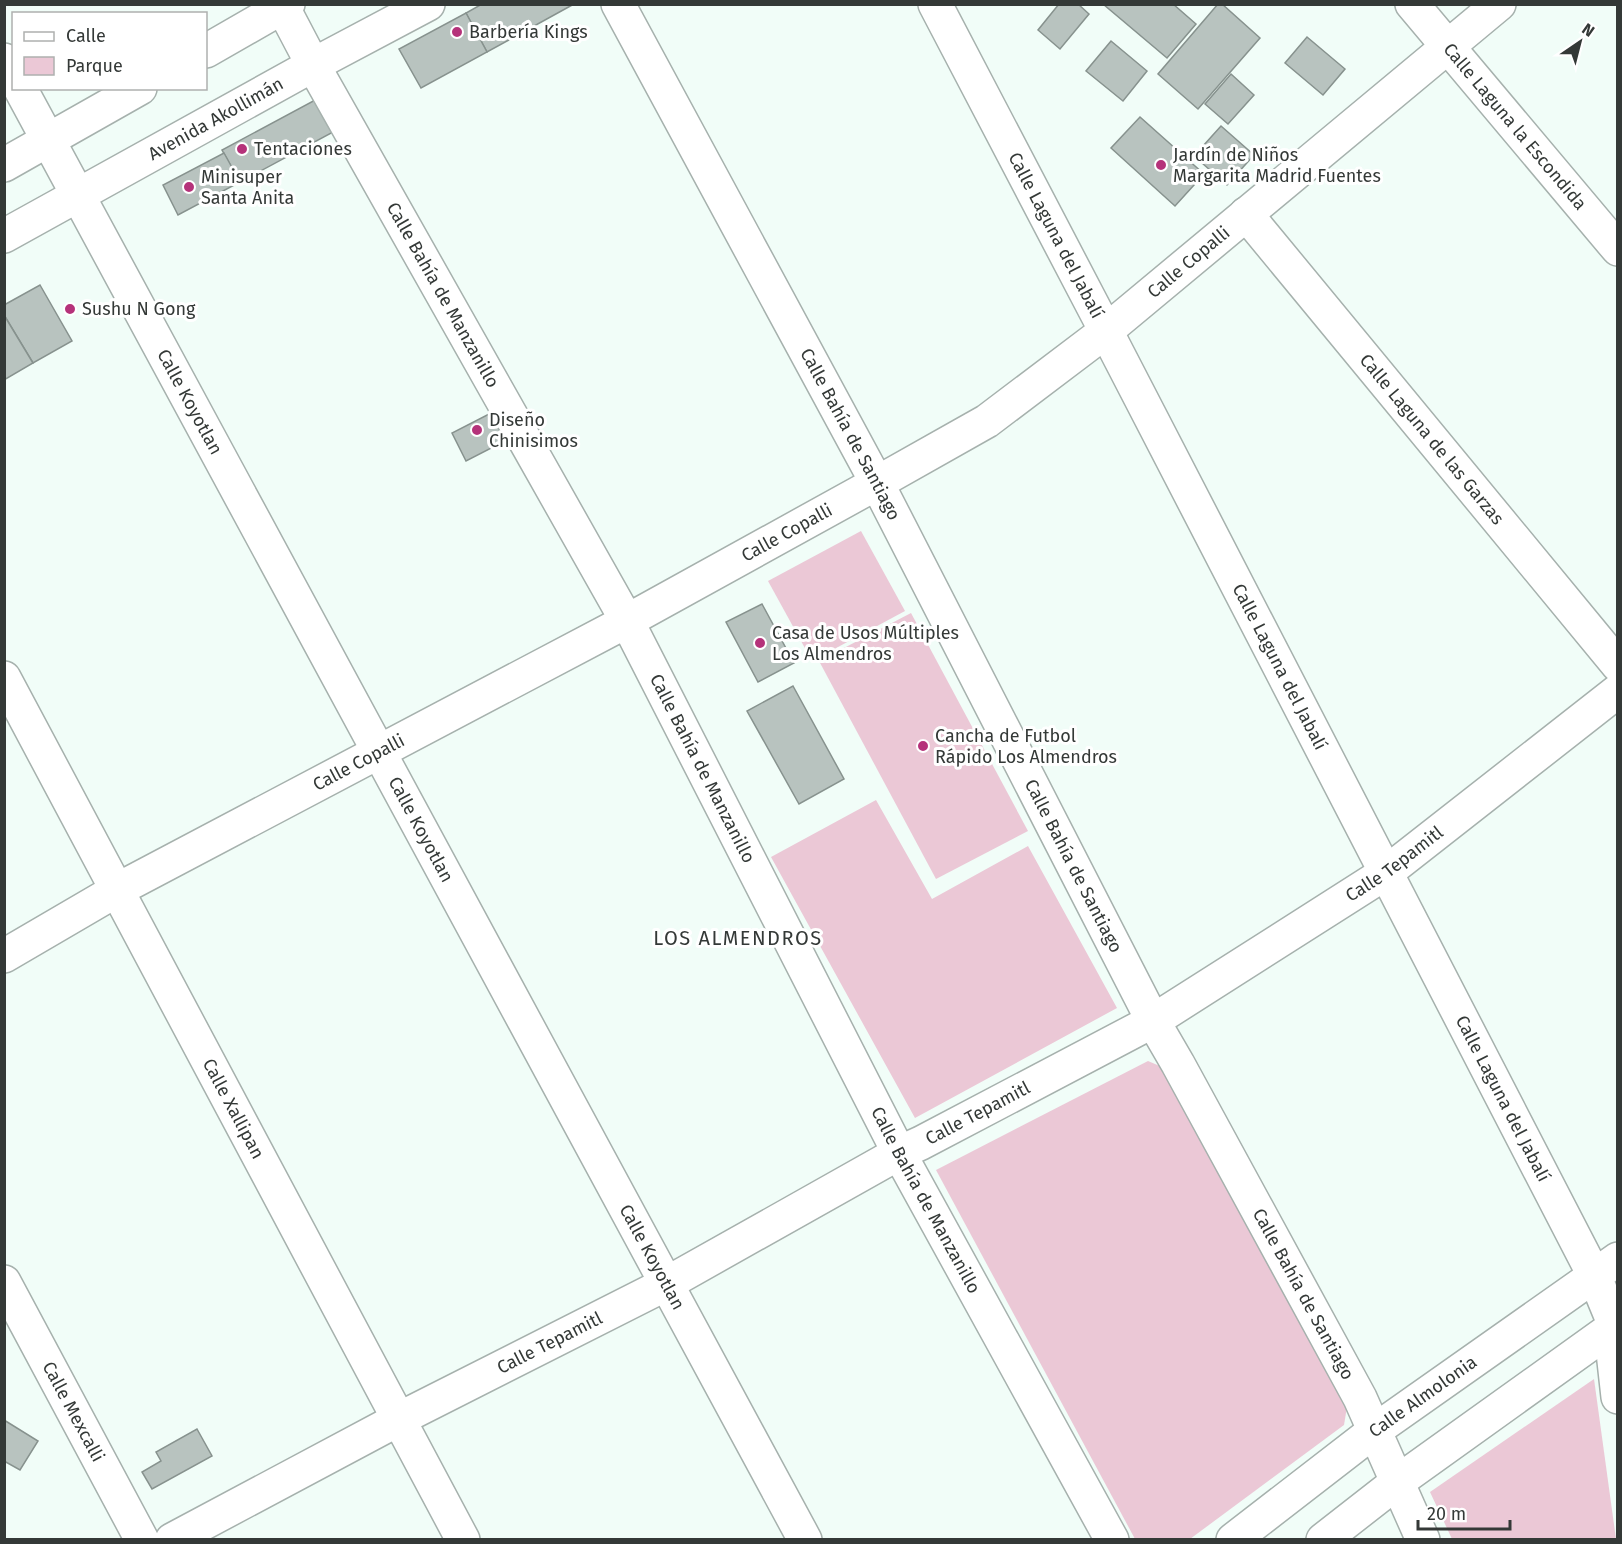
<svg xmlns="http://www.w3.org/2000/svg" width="1622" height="1544" font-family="'Fira Sans',sans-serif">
<rect width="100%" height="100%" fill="#f1fdf8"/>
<!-- green -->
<g fill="#ebc8d6">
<path d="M861,531L905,611L812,661L768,581Z"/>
<path d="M911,613L1028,831L936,879L819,661Z"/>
<path d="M876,800L932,899L1028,846L1117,1008L915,1118L771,857Z"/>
<path d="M1148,1061L1169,1070L1347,1407L1344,1425L1190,1539H1135L936,1170Z"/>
<path d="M1594,1379L1616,1539H1452L1430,1492Z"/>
</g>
<!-- building -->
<g fill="#b8c3bf" stroke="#87928e" stroke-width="1.5">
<path d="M482,4H574L487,52L466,13Z"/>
<path d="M1059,4H1078L1089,14L1060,49L1038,30Z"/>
<path d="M1103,4H1173L1196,24L1167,58Z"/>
<path d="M1218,4H1222L1260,38L1198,109L1158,74Z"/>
<path d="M466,13L487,52L421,88L399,49Z"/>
<path d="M1307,37L1345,69L1323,95L1285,63Z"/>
<path d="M1111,41L1147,71L1123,101L1086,71Z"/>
<path d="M1231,74L1254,95L1228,124L1205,104Z"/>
<path d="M317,99L335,131L240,182L222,150Z"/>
<path d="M1140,117L1204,174L1175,206L1111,148Z"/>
<path d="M1221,126L1254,155L1227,185L1194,156Z"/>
<path d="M224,153L240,182L178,215L163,185Z"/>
<path d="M40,285L72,341L33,363L4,315V305Z"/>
<path d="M4,315L33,363L4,380Z"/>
<path d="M491,413L505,441L466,461L452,433Z"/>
<path d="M762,604L794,663L758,682L726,622Z"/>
<path d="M793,686L844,779L799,804L747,711Z"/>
<path d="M4,1420L38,1441L20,1470L4,1461Z"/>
<path d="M197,1429L212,1456L152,1489L142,1472L161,1461L156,1452Z"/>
</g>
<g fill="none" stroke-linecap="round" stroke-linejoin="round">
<defs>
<g id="minor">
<path id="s1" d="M281,4L313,65L627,621L899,1153L1112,1540"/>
<path id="s2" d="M618,4L877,483L1153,1021L1178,1064L1360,1398L1423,1540"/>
<path id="s3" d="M935,4L1106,331L1594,1275L1618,1333"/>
<path id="s4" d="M1412,4L1618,249"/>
<path d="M4,60L14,76"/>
<path id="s5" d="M20,88L805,1540"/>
<path id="s6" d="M1246,214L1618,665"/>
<path id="s7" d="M4,678L463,1540"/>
<path id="s8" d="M4,956L117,890L627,621L877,483L987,421L1106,331L1499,4"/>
<path id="s9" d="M4,1282L142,1540"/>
<path d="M1614,1326L1613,1352L1618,1397"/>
<path id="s10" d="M172,1540L399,1419L666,1284L899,1153L921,1143L1153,1021L1387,872L1618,691"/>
</g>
<g id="tertiary">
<path d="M206,51L288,4"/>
<path d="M4,165L140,88"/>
<path id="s11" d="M4,236L313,65L428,4"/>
<path id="s12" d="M1233,1540L1374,1431L1618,1259"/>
<path d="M1323,1540L1396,1483L1618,1324"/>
</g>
</defs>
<!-- minor casing -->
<use href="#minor" stroke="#a6b1ad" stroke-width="36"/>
<!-- tertiary casing -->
<use href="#tertiary" stroke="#a6b1ad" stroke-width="36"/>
<!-- minor -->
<use href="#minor" stroke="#fff" stroke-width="33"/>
<!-- tertiary -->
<use href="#tertiary" stroke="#fff" stroke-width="33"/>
</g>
<!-- markers -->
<g fill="#b5327a" stroke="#fff" stroke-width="2">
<circle cx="457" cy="32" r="6"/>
<circle cx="242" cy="149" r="6"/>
<circle cx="1161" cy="165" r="6"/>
<circle cx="189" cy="187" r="6"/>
<circle cx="70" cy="309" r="6"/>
<circle cx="477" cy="430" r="6"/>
<circle cx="760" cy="643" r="6"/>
<circle cx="923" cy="746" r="6"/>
</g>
<g text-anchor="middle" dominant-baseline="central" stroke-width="6" stroke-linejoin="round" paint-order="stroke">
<!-- poi labels -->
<g font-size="18" fill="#343937" stroke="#fff" text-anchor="start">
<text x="469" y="32">Barbería Kings</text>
<text x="254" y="149">Tentaciones</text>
<text x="1173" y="155">Jardín de Niños<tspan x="1173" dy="21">Margarita Madrid Fuentes</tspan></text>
<text x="201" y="177">Minisuper<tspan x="201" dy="21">Santa Anita</tspan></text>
<text x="82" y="309">Sushu N Gong</text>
<text x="489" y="420">Diseño<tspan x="489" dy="21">Chinisimos</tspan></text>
<text x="772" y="633">Casa de Usos Múltiples<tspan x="772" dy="21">Los Almendros</tspan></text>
<text x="935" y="736">Cancha de Futbol<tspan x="935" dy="21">Rápido Los Almendros</tspan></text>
</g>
<!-- street labels -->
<g font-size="18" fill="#343937" stroke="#fff">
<text stroke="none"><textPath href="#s11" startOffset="242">Avenida Akollimán</textPath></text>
<text stroke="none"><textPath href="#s4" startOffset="160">Calle Laguna la Escondida</textPath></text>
<text stroke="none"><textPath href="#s3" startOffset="261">Calle Laguna del Jabalí</textPath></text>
<text stroke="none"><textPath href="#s8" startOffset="1376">Calle Copalli</textPath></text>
<text stroke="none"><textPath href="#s1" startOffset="333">Calle Bahía de Manzanillo</textPath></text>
<text stroke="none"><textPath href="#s5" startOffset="357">Calle Koyotlan</textPath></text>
<text stroke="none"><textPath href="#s2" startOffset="489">Calle Bahía de Santiago</textPath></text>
<text stroke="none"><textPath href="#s6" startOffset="292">Calle Laguna de las Garzas</textPath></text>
<text stroke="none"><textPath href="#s8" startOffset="890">Calle Copalli</textPath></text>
<text stroke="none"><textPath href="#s3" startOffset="747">Calle Laguna del Jabalí</textPath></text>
<text stroke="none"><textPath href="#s8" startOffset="404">Calle Copalli</textPath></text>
<text stroke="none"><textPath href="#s1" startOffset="873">Calle Bahía de Manzanillo</textPath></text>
<text stroke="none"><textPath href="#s5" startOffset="843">Calle Koyotlan</textPath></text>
<text stroke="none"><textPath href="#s10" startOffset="1398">Calle Tepamitl</textPath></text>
<text stroke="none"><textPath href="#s2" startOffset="975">Calle Bahía de Santiago</textPath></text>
<text stroke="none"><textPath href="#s3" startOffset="1233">Calle Laguna del Jabalí</textPath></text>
<text stroke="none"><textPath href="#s7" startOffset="488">Calle Xallipan</textPath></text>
<text stroke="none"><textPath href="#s10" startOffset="912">Calle Tepamitl</textPath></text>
<text stroke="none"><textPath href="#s1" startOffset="1359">Calle Bahía de Manzanillo</textPath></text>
<text stroke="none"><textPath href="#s5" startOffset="1329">Calle Koyotlan</textPath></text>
<text stroke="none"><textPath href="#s2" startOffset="1461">Calle Bahía de Santiago</textPath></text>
<text stroke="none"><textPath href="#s10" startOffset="426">Calle Tepamitl</textPath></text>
<text stroke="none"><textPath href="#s12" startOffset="238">Calle Almolonia</textPath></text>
<text stroke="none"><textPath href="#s9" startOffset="147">Calle Mexcalli</textPath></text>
</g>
<!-- neighbourhood labels -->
<g font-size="20" letter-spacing="1.5" fill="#343937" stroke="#fff">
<text x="738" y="938">LOS ALMENDROS</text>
</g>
</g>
<!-- border -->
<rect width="1622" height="1544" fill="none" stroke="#343937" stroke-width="12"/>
<!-- legend -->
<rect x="12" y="12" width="195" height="78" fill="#ffffff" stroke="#aeb0af" stroke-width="1.5"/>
<rect x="24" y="32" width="30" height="9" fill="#ffffff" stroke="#aeb0af" stroke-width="1.5"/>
<text x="66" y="42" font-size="18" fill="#343937">Calle</text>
<rect x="24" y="57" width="30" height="18" fill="#ebc8d6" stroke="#aeb0af" stroke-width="1.5"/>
<text x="66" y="72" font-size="18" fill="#343937">Parque</text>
<!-- north arrow -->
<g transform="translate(1580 42) rotate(35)" stroke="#ffffff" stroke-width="4.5" paint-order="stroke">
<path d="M0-4.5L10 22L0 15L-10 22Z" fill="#343937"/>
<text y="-9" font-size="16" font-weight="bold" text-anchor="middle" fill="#343937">N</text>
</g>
<!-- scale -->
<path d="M1418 1520v9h92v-9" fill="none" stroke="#343937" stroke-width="3"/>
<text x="1427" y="1520" font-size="18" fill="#343937" stroke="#ffffff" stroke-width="4.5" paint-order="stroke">20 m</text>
</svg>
